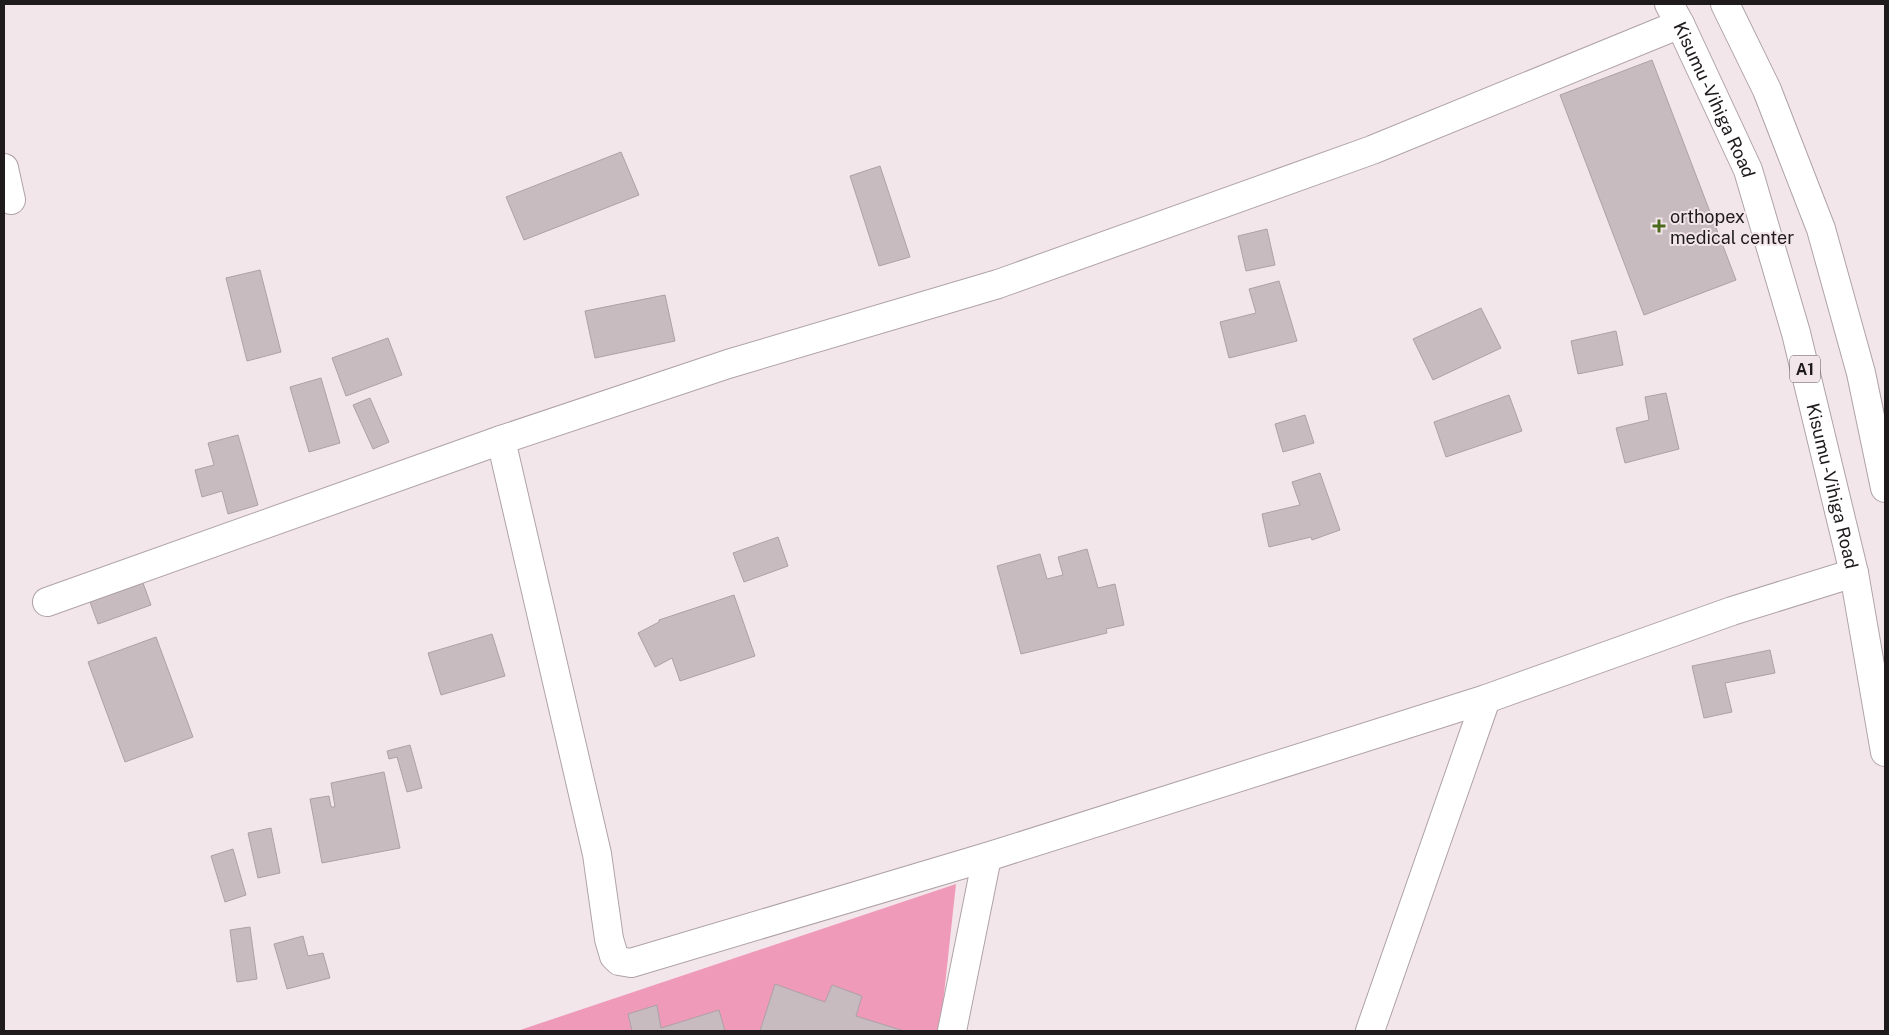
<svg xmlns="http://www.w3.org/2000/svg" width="1889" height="1035" font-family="'Public Sans',sans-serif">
<rect width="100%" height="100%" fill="#f3e6ea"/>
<!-- green -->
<path fill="#ef9ab9" d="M956,884L940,1031H517Z"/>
<!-- building -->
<g fill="#c7bbbf" stroke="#ada1a5">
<path d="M1652,60L1736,280L1644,315L1560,95Z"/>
<path d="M621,152L639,195L524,240L506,197Z"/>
<path d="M880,166L910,257L879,266L850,176Z"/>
<path d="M1267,229L1275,265L1246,271L1238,236Z"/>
<path d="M260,270L281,352L247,361L226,278Z"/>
<path d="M1279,281L1297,341L1229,358L1220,322L1256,313L1249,289Z"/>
<path d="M665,295L675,341L595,358L585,311Z"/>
<path d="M1481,308L1501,348L1433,380L1413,339Z"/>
<path d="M1616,331L1623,365L1578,374L1571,341Z"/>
<path d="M388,338L402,375L346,396L332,358Z"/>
<path d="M321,378L340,443L309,452L290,387Z"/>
<path d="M1666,393L1679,449L1625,463L1616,428L1649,420L1645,397Z"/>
<path d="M1509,395L1522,431L1446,457L1434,422Z"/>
<path d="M370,398L389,442L373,449L353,405Z"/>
<path d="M1305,415L1314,443L1283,452L1275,424Z"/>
<path d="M238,435L258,505L228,514L222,491L202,497L195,470L214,465L208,443Z"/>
<path d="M1320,473L1340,530L1312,540L1311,537L1269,547L1262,514L1300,505L1292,482Z"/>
<path d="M778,537L788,566L744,582L733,553Z"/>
<path d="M1087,549L1098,588L1115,584L1124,625L1106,629L1107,633L1021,654L997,566L1040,554L1047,579L1063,575L1058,557Z"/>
<path d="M143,583L151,605L98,624L90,602Z"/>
<path d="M734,595L755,656L680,681L672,658L655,667L638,633L659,622V620Z"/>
<path d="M492,634L505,676L441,695L428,653Z"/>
<path d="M156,637L193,737L125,762L88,662Z"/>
<path d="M1770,650L1775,673L1725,683L1732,712L1704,718L1692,666Z"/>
<path d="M410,745L422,788L407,792L397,757L389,759L387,751Z"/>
<path d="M384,772L400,848L322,863L310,799L329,796L331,807H335L331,783Z"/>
<path d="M271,828L280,873L258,878L248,833Z"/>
<path d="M233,849L246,895L225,902L211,856Z"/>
<path d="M250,927L257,979L237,982L230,930Z"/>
<path d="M303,936L308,956L323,953L330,978L287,989L274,944Z"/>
<path d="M775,984L825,1002L832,985L862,996L856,1016L904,1031H760Z"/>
<path d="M657,1005L661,1028L719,1010L725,1031H632L628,1014Z"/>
</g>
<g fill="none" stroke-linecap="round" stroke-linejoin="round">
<defs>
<g id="street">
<path d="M4,168L11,200"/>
<path d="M501,440L597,854L609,939L614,956L619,961L631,963L987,857L1486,699L1732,611L1854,573"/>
<path d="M47,602L501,440L728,364L998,284L1372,150L1680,24"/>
<path d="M952,1031L987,857"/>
<path d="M1370,1031L1486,699"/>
</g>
<g id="highway">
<path id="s1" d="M1669,4L1680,24L1748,170L1796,333L1854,573L1885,752"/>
<path d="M1725,4L1767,90L1821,229L1861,373L1885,488"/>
</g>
</defs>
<!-- street casing -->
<use href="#street" stroke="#afa3a7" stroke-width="30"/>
<!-- highway casing -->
<use href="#highway" stroke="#afa3a7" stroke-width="30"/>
<!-- street -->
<use href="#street" stroke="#fff" stroke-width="28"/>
<!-- highway -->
<use href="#highway" stroke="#fff" stroke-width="28"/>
</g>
<!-- markers -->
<path fill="#4c6a1e" stroke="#f3e6ea" stroke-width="2" d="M1656.5 218.5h5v5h5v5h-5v5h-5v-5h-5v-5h5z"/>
<g text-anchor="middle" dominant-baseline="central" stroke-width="4" stroke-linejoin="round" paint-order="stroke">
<!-- shield labels -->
<rect fill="#f3e6ea" stroke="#5f585a" stroke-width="1" x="1790" y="355.5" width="30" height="27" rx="4"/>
<g font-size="16" font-weight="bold" fill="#1f1b1c">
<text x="1805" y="369">A1</text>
</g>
<!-- street labels -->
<g font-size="18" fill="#1f1b1c" stroke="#f3e6ea">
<text stroke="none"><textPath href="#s1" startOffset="106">Kisumu -Vihiga Road</textPath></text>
<text stroke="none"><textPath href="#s1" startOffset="511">Kisumu -Vihiga Road</textPath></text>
</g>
<!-- poi labels -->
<g font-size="18" fill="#1f1b1c" stroke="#f3e6ea" text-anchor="start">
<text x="1670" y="216">orthopex<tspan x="1670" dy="21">medical center</tspan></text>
</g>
</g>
<!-- border -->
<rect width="1889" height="1035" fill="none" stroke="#1f1b1c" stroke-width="10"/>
</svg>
